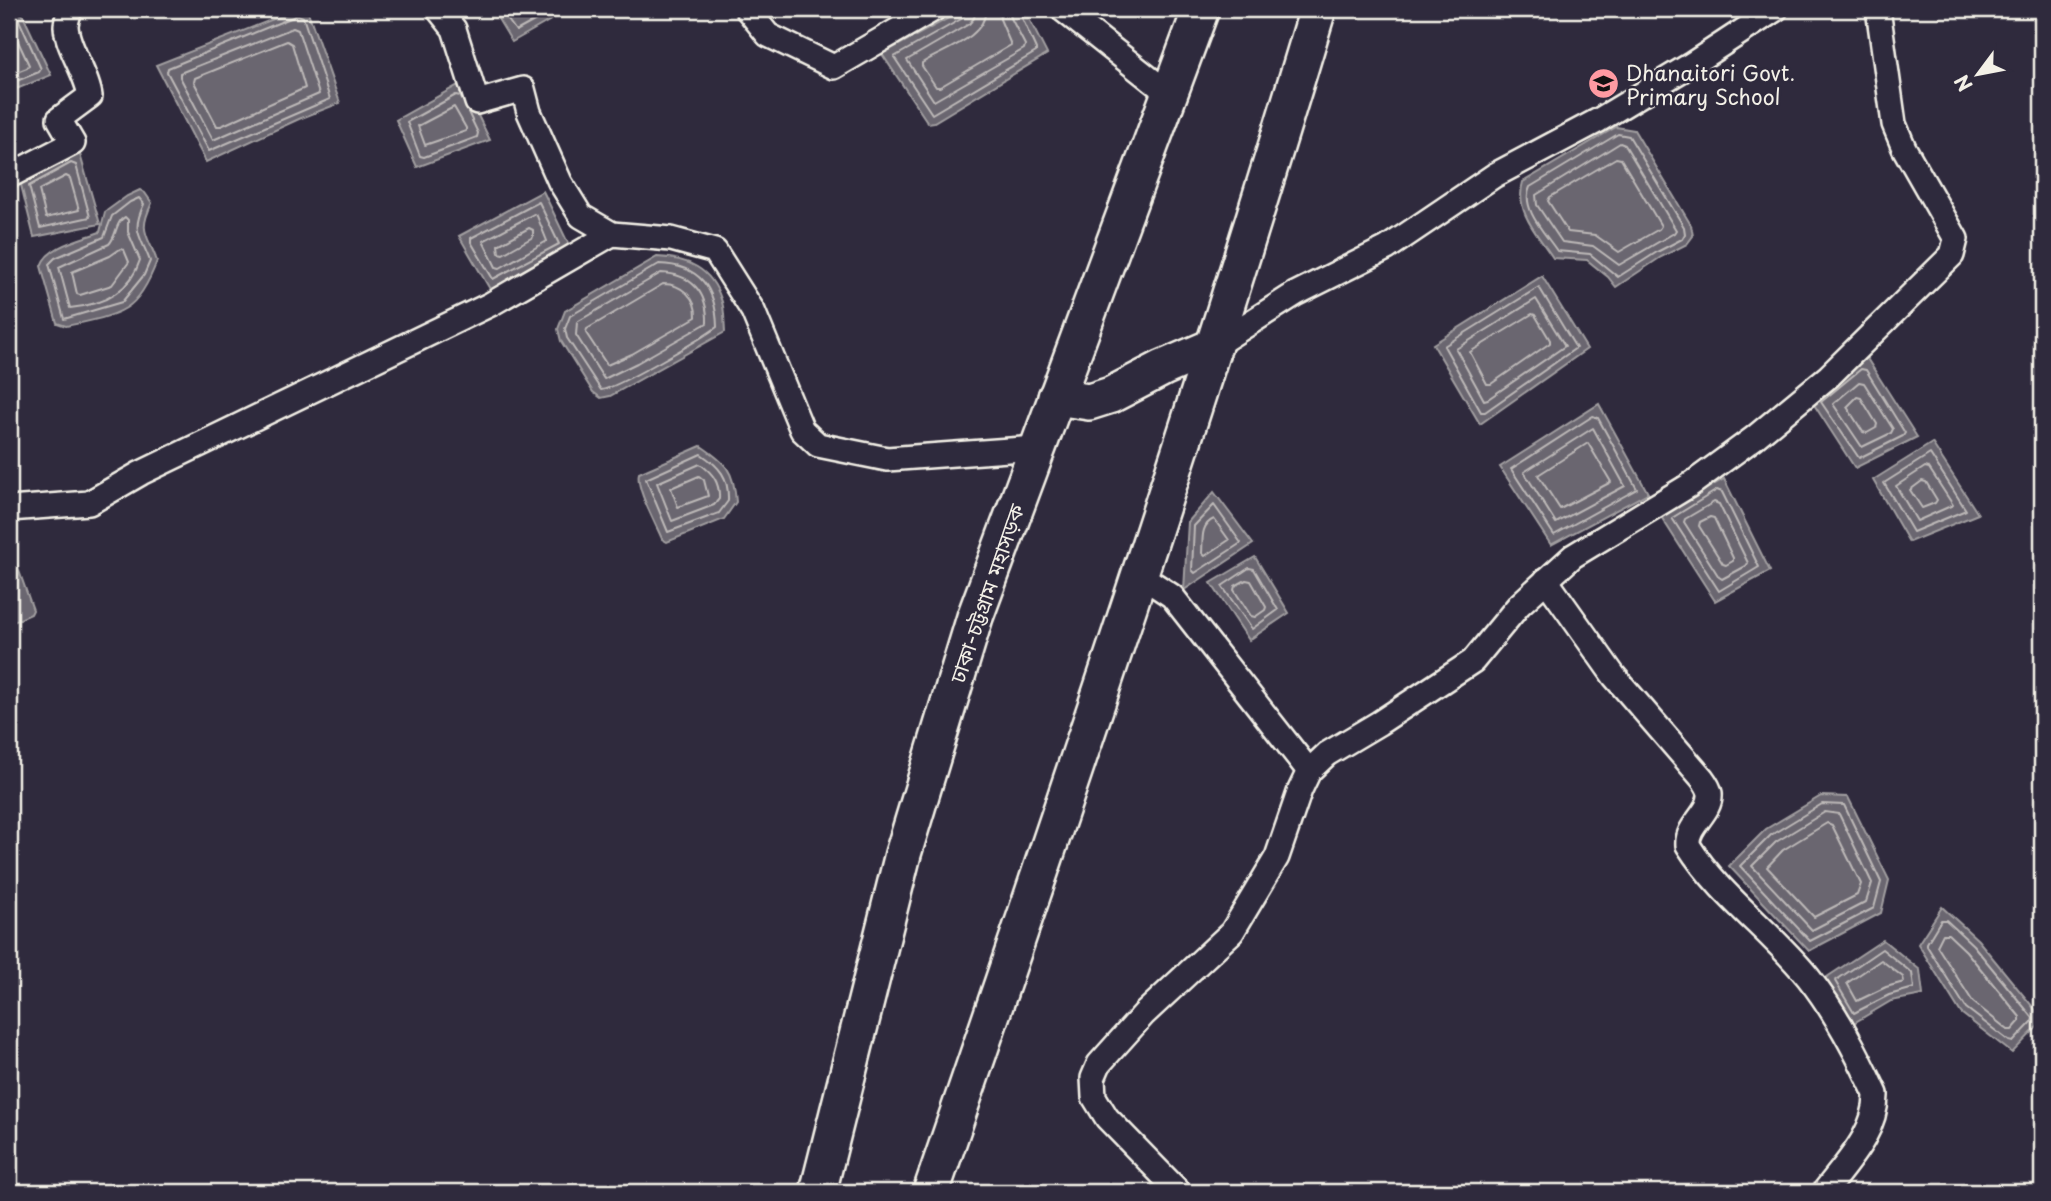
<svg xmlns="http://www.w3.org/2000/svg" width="2051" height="1201" font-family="'Playpen Sans','Noto Sans Bengali',sans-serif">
<rect width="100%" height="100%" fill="#2f2a3d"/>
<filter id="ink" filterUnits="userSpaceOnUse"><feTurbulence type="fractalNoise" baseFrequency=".0143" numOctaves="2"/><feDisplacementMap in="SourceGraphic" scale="14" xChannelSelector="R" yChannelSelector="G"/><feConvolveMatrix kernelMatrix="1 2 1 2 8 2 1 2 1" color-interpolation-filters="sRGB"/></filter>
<g filter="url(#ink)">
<!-- water -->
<g fill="#6a6670" stroke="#a19ea0" stroke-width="2">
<path d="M9,9H20L51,75L9,92Z"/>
<path d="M299,9H307L340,103L299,119L206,162L156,65Z"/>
<path d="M492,9H570L512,42Z"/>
<path d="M965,9H1024L1047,54L934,122L928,123L882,54Z"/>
<path d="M462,83L490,140L417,167L396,120Z"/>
<path d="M1616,127L1634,130L1691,225L1693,236L1687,244L1661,257L1616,287L1608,277L1587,260L1553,258C1538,235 1514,211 1523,182Z"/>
<path d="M79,151L100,224L34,237L20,181Z"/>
<path d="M140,190L145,193L152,203C138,232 147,233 157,261C151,277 141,299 126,308C110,318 85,322 66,326L57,323L41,266C47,246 82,239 100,232L105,212L127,196Z"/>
<path d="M543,191L570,247L491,291L459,236Z"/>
<path d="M657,257C687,258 711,268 721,299C725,308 724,321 725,332L610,396L601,398L593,392L561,341L558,329L565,311Z"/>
<path d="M1542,276L1587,349L1480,424L1433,344Z"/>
<path d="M1866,357L1917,437L1855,468L1811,400Z"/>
<path d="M1599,404L1648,493L1551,545L1500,467Z"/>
<path d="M1932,443L1978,514L1909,542L1873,480Z"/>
<path d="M701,446C726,463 734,470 736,502L724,519L667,542L662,539C656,524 635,487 639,473Z"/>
<path d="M1724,479L1770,571L1715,601L1660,515Z"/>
<path d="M1214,492L1253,544L1184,590L1188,522Z"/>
<path d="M9,543L33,610L31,614L9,624Z"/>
<path d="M1255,557L1289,613L1249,640L1211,583Z"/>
<path d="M1821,796L1848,797L1889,880L1881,913L1809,951L1729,866L1766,829Z"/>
<path d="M1942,907L1978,940L2042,1018V1022L2012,1053L1961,1013L1918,944Z"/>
<path d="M1883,940L1920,970L1923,995L1891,1001L1852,1024L1824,979Z"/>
</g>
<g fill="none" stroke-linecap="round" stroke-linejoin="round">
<!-- shore -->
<g stroke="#bdb9b8" stroke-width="2">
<path d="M500,9L516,31L556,9"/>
<path d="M967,9L963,18L894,57L932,114L1036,52V49L1018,9"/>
<path d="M976,9L974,18L969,24L907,60L934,101L1024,49L1025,45L1011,18L1009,9"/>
<path d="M986,9C985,39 944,49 922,63V66L936,87H940L1011,45L1000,19L999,9"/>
<path d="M298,15L303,17L330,99L209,151L167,72L168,68Z"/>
<path d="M9,22L29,65L27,68L9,75"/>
<path d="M293,28L298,30L319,94L213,140L180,77V73Z"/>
<path d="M287,41L292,44L305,88L221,126H217L194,82L195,78Z"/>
<path d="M9,84L39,72L41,69L14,9"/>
<path d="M463,101L460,96L456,95L407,122L420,156L424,157L477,137L478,133L468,112"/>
<path d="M454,107L466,128V131L425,145L418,126Z"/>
<path d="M1618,134L1629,136L1684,227L1685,234L1682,239L1657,252L1618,277L1590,254L1557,251C1545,233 1520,208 1530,187Z"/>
<path d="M1620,143L1625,145L1676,230L1674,233L1619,265L1593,246L1562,242L1537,205L1536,195Z"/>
<path d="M1616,158L1621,159L1661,226L1659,229L1619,252L1595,235L1568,232L1548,201L1550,197Z"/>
<path d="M71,163L76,165L90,217L40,228L29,186Z"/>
<path d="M66,176L70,178L79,210L46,218L39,190Z"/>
<path d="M139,198L144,204C131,232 140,234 150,261L144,275L122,302L64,319L49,264L55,258L104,237L112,216L130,202Z"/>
<path d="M539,202L559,244L493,279L471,242V238Z"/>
<path d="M534,214L537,216L547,241L500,268L496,267L483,241Z"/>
<path d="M125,217L128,220V232L140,260C130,292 102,305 70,308L59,267L109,244C117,236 115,222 125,217Z"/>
<path d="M529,228L533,230V237L503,254L499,253L498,245Z"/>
<path d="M120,249L124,250L129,262L112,285L80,295L77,294L72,272L110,256Z"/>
<path d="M659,264C700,265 716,288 717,327C701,339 617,388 601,390L567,338L565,329L570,316Z"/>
<path d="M661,273C691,274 708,292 707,323L637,363L604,379L576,335L577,322Z"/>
<path d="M663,284C682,284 697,298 696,317L632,354L607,365L586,333L587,329Z"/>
<path d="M1539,287L1576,348L1485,412H1481L1444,346Z"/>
<path d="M1536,299L1565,346L1488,399L1484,400L1456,349Z"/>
<path d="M1532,314L1535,315L1550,340V343L1491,384H1487L1470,352Z"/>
<path d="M1861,369L1866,370L1905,433L1903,436L1859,458L1821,402Z"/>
<path d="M1859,382L1864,383L1893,429L1891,433L1862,447L1833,404Z"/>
<path d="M1857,397L1861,398L1877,424L1876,428L1867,433L1863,432L1847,407Z"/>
<path d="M1593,416L1598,418L1637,489L1554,535L1511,469Z"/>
<path d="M1593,428L1625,486L1556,523L1524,472Z"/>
<path d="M1588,443L1611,482L1560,509L1538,475Z"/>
<path d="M701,454C720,467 729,477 728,501L719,513L668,532L646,479Z"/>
<path d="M1930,454L1966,510L1913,532L1884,483Z"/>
<path d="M700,464C713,473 720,483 719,499L714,505L672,521L657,483Z"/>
<path d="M1925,467L1929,468L1953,505L1917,521L1896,486Z"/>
<path d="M699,476L704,480L708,496L678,507L671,488Z"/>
<path d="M1922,481L1926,482L1937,500L1935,503L1922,508L1910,490Z"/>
<path d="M1717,490L1722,492L1759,567L1719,591L1672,518Z"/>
<path d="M1714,502L1719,504L1748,563L1746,566L1722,579L1719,577L1684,522L1685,519Z"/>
<path d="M1214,505L1241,543L1195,573L1192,570L1194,526Z"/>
<path d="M1710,517L1714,518L1733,558V561L1726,565L1723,564L1699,526L1700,522Z"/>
<path d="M1214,519L1229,540L1205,556L1202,553C1203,540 1200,525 1214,519Z"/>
<path d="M1249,568L1254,569L1278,610L1252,629L1222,586Z"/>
<path d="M1246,580L1251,581L1266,607L1265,610L1255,617L1251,616L1234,590L1235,586Z"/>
<path d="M1822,804L1844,805L1881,882L1874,908L1810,941L1740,866L1771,835Z"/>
<path d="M1825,812L1839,814L1872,883L1866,902L1812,930L1752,866L1776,842Z"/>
<path d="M1827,823L1832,825L1861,884L1857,895L1814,917L1767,867L1783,850Z"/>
<path d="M1941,920H1946L1973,945L2033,1018L2032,1022L2013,1042L2009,1041L1966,1008L1927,946V943Z"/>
<path d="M1943,934H1948L1966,951L2020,1017V1021L2012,1030H2008L1973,1002L1937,946Z"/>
<path d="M1882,949L1912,973L1914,988L1889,995L1854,1013L1835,981Z"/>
<path d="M1881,960L1903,977L1904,982L1886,987L1857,1001L1847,983Z"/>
</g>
<defs>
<g id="minor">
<path d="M438,9L454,29L477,102L523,89L529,112L560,182L581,216L612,234L671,239L715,251L753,311L802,430L818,445L887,459L1037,448"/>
<path d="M747,9L768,35L834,67L934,9"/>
<path d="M1062,9L1169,94"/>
<path d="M9,176L73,143L59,119L90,96C87,73 67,48 66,26C66,21 69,14 70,9"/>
<path d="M1214,346L1295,294L1387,248L1495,175L1599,120L1692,64L1776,9"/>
<path d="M9,509L89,503L141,473L491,304L612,234"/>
<path d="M1140,575L1172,596L1309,771"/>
<path d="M1546,580L1614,676L1702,778C1705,782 1709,788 1710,793C1712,813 1686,825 1688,845C1720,896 1771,931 1808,977C1836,1012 1857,1053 1876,1094C1877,1132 1846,1163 1824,1192"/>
<path d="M1179,1192L1107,1118L1094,1097L1093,1078L1099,1064L1144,1014L1232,932L1277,857L1300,790L1309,771L1327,754L1379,723L1473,661L1519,605L1573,556L1690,485L1754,438L1829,376L1952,255L1956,239L1904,148L1894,124L1878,9"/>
</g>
<g id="highway">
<path d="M1056,397L1089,402L1111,395L1163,368L1214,346"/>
<path d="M818,1192L903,854L975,617L1201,9"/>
<path d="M931,1192C1066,799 1199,406 1318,9"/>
</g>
</defs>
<!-- minor casing -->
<use href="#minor" stroke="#f4f1e8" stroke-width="28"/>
<!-- highway casing -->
<use href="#highway" stroke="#f4f1e8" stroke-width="40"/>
<!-- minor -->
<use href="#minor" stroke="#2f2a3d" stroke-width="23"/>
<!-- highway -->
<use href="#highway" stroke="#2f2a3d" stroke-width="35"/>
</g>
</g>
<!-- icons -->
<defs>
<symbol id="school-disc" viewBox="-11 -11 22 22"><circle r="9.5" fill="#ff9aa2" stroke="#2f2a3d"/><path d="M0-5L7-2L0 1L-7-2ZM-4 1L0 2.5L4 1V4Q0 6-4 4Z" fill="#111"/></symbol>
</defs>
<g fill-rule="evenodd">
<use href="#school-disc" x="1586" y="66" width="35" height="35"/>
</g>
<g text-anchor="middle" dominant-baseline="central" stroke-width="5" stroke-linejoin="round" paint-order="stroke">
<!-- poi labels -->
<g font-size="21" fill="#f4f1e8" stroke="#2f2a3d" text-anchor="start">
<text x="1626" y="72">Dhanaitori Govt.<tspan x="1626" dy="24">Primary School</tspan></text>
</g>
<!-- street labels -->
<g font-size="21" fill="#f4f1e8" stroke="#2f2a3d">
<text transform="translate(986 593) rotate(-71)">ঢাকা-চট্টগ্রাম মহাসড়ক</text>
</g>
</g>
<!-- margin -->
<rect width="2051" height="1201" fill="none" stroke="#2f2a3d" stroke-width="35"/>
<rect x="18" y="18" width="2016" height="1166" fill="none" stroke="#f4f1e8" stroke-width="2.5" filter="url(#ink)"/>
<!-- north arrow -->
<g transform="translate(1978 74) rotate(238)" stroke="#2f2a3d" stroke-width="5" paint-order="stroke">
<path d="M0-5L12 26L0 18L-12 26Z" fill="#f4f1e8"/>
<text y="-10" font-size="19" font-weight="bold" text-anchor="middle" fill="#f4f1e8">N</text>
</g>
</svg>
